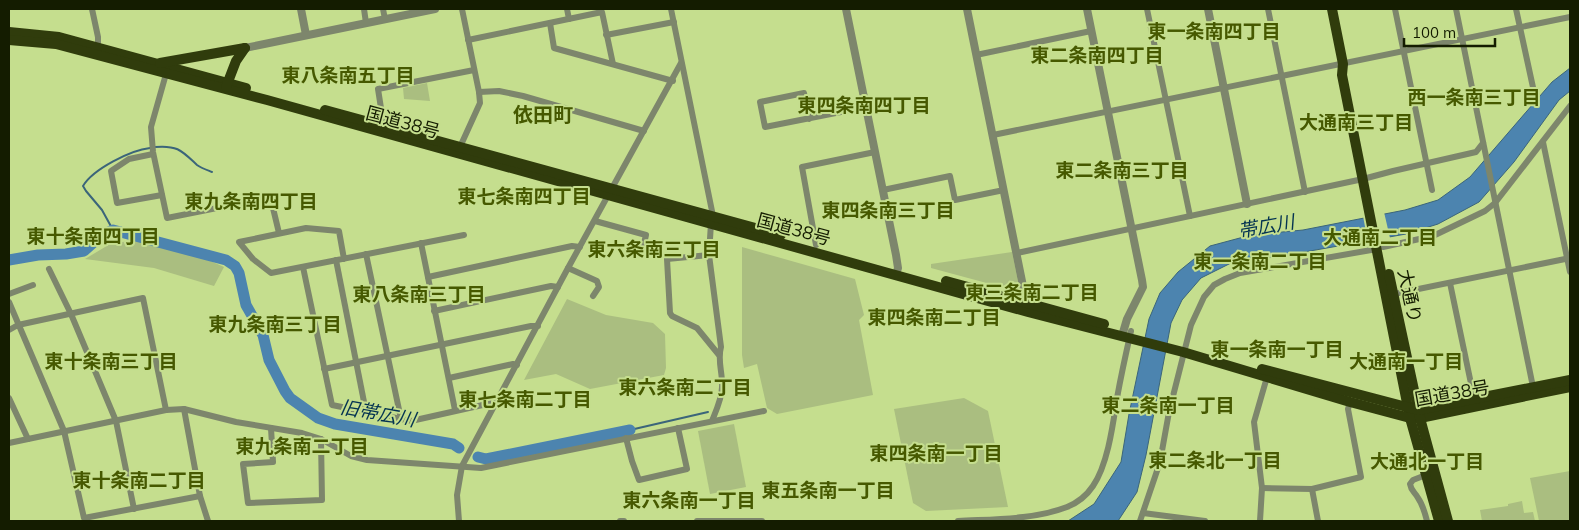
<svg xmlns="http://www.w3.org/2000/svg" width="1579" height="530" font-family="Mulish,'Noto Sans JP',sans-serif">
<rect width="100%" height="100%" fill="#c5de8e"/>
<!-- green -->
<g fill="#aabe80">
<path d="M427,83L430,101L404,99L403,88Z"/>
<path d="M135,240L206,259L224,267L214,286L154,268L85,259L110,244Z"/>
<path d="M742,247L855,279L864,315L859,320L873,395L777,414L767,408L757,364L744,368L742,355Z"/>
<path d="M1012,252L1020,292L931,268V264Z"/>
<path d="M567,299L606,315L653,323L665,334L666,368L664,375L590,389L556,374L524,380Z"/>
<path d="M964,398L988,411L1008,507L926,511L913,503L894,409Z"/>
<path d="M734,424L746,487L710,494L698,431Z"/>
<path d="M1570,471V521H1539L1530,478Z"/>
<path d="M1522,501L1524,513L1533,512L1535,521H1482L1480,510L1508,506V504Z"/>
</g>
<!-- water -->
<path fill="#4c84af" stroke="#3b657a" d="M1570,68V91L1559,100L1514,162L1479,202L1438,224L1406,234L1276,257L1235,261L1201,278L1182,300L1171,323L1146,455L1137,492L1118,521H1068L1094,504L1121,462L1129,414L1149,319L1160,293L1178,272L1210,246L1251,235L1303,230L1405,210L1438,200L1470,177L1552,82Z"/>
<!-- pier -->
<path fill="#c5de8e" d="M1384,212L1390,238L1368,243L1363,216Z"/>
<g fill="none" stroke-linecap="round" stroke-linejoin="round">
<!-- stream -->
<g stroke="#3b657a" stroke-width="2">
<path d="M155,147C178,145 182,151 197,165C201,168 207,170 212,172"/>
<path d="M113,230L102,210L86,191L83,186C93,169 131,150 150,148"/>
<path d="M630,430L708,412"/>
</g>
<!-- river -->
<g stroke="#4c84af" stroke-width="11">
<path d="M9,260L38,255L66,254L84,251L102,235L113,230L226,260L235,266L239,273L246,305L263,335L269,360L285,391L290,398L318,418L335,424L453,444L459,448"/>
<path d="M478,457L486,459L630,430"/>
</g>
<!-- minor -->
<g stroke="#7d866c" stroke-width="6">
<path d="M92,9L98,37V47"/>
<path d="M364,9L366,23"/>
<path d="M383,9L385,19"/>
<path d="M567,9L569,19"/>
<path d="M671,9L713,216"/>
<path d="M1147,9L1190,216"/>
<path d="M1268,9L1305,192"/>
<path d="M1395,9L1432,190"/>
<path d="M1456,9L1533,387"/>
<path d="M1516,9L1534,92"/>
<path d="M550,23L554,48L673,81"/>
<path d="M606,35L674,22"/>
<path d="M468,40L602,12L613,64"/>
<path d="M976,55L1091,31"/>
<path d="M166,74L151,127L153,152L167,218L262,199L272,204L279,233"/>
<path d="M479,92L499,91L523,96L644,131"/>
<path d="M809,119L804,93L760,102L765,127L866,107"/>
<path d="M382,125L383,121L378,89L474,70"/>
<path d="M993,135L1570,17"/>
<path d="M1543,142L1570,272"/>
<path d="M460,147L480,103L479,92L462,9"/>
<path d="M153,154L129,159L111,171L117,203L162,195"/>
<path d="M883,190L950,176L955,200L1004,190"/>
<path d="M595,221L646,235L643,248"/>
<path d="M711,223L709,255L721,347C717,361 723,373 722,387C722,398 716,411 712,421"/>
<path d="M421,243L455,410"/>
<path d="M816,245L802,167L875,152"/>
<path d="M1383,247L1433,236L1485,211L1495,203L1570,106"/>
<path d="M1017,253L1363,179L1393,171L1476,152L1483,143"/>
<path d="M366,254L401,419"/>
<path d="M709,255L667,259L670,313L672,316L697,328L719,355"/>
<path d="M344,259L339,231L306,228L239,242L253,259L271,273L464,235"/>
<path d="M336,260L366,412"/>
<path d="M303,267L332,405L411,421L496,402"/>
<path d="M568,268L597,281L599,287L593,296"/>
<path d="M49,269L71,314L116,421L134,509"/>
<path d="M428,277L572,246L580,247"/>
<path d="M1450,283L1474,398"/>
<path d="M9,294L33,285"/>
<path d="M1394,294L1570,258"/>
<path d="M9,302L64,431L84,518L200,496"/>
<path d="M434,311L551,286L558,287"/>
<path d="M9,330L18,325L143,298L166,410"/>
<path d="M324,369L531,326H538"/>
<path d="M449,378L513,364L517,365"/>
<path d="M9,398L28,439"/>
<path d="M184,409L200,496L208,521"/>
<path d="M271,428L273,462L243,464L248,503L322,500L321,439"/>
<path d="M626,438L632,461L639,480L687,469L678,428"/>
<path d="M9,443L166,410L184,409L236,422L302,433L321,439L351,456L367,460L481,468L764,411"/>
<path d="M1426,475L1413,480L1410,484C1411,491 1415,492 1418,498C1423,505 1425,513 1427,521"/>
<path d="M1262,488L1312,489L1361,477L1348,409L1350,402"/>
<path d="M1312,489L1318,521"/>
<path d="M1143,513L1205,521"/>
<path d="M459,521L457,495L462,466L568,268L681,63"/>
<path d="M620,521H624"/>
<path d="M697,521H762"/>
<path d="M958,521C994,519 1033,520 1067,507C1077,503 1087,495 1093,486C1108,464 1113,424 1117,398C1121,376 1126,353 1131,331"/>
<path d="M1140,521L1160,462L1169,412L1191,325L1204,297L1214,285L1225,279L1240,273L1377,249"/>
<path d="M1260,521L1262,488L1254,422L1267,377"/>
</g>
<!-- tertiary -->
<g stroke="#7d866c" stroke-width="8">
<path d="M301,9L306,35"/>
<path d="M846,9L896,255L898,268L896,275"/>
<path d="M967,9L1027,306"/>
<path d="M1087,9L1142,280L1143,287L1127,319L1122,336"/>
<path d="M1208,9L1247,204"/>
<path d="M245,48L435,9"/>
</g>
<!-- trunk -->
<g stroke="#303c0c" stroke-width="10">
<path d="M1332,9L1343,64L1342,75L1410,418L1439,521"/>
<path d="M9,32L59,37L246,88"/>
<path d="M9,40L56,44L267,100L1028,312L1183,352L1350,402L1410,418H1420L1570,387"/>
<path d="M160,63L245,48"/>
<path d="M226,87L236,61L245,48"/>
<path d="M325,110L781,235"/>
<path d="M1389,274L1420,418L1448,521"/>
<path d="M946,281L1104,324"/>
<path d="M1262,369L1418,410L1570,380"/>
</g>
</g>
<g text-anchor="middle" dominant-baseline="central" stroke-width="4" stroke-linejoin="round" paint-order="stroke">
<!-- street labels -->
<g font-size="18" fill="#141c00" stroke="#c5de8e">
<text transform="translate(403 122) rotate(15)">国道38号</text>
<text transform="translate(794 229) rotate(15)">国道38号</text>
<text transform="translate(1410 296) rotate(78)">大通り</text>
<text transform="translate(1452 393) rotate(-10)">国道38号</text>
</g>
<!-- neighbourhood labels -->
<g font-size="19" font-weight="bold" fill="#465900" stroke="#c5de8e">
<text x="1214" y="31">東一条南四丁目</text>
<text x="1097" y="55">東二条南四丁目</text>
<text x="348" y="75">東八条南五丁目</text>
<text x="1474" y="97">西一条南三丁目</text>
<text x="864" y="105">東四条南四丁目</text>
<text x="1356" y="122">大通南三丁目</text>
<text x="1122" y="170">東二条南三丁目</text>
<text x="524" y="196">東七条南四丁目</text>
<text x="251" y="201">東九条南四丁目</text>
<text x="888" y="210">東四条南三丁目</text>
<text x="93" y="236">東十条南四丁目</text>
<text x="1380" y="237">大通南二丁目</text>
<text x="654" y="249">東六条南三丁目</text>
<text x="1260" y="261">東一条南二丁目</text>
<text x="1032" y="292">東三条南二丁目</text>
<text x="419" y="294">東八条南三丁目</text>
<text x="934" y="317">東四条南二丁目</text>
<text x="275" y="324">東九条南三丁目</text>
<text x="1277" y="349">東一条南一丁目</text>
<text x="111" y="361">東十条南三丁目</text>
<text x="1406" y="361">大通南一丁目</text>
<text x="685" y="387">東六条南二丁目</text>
<text x="525" y="399">東七条南二丁目</text>
<text x="1168" y="405">東二条南一丁目</text>
<text x="302" y="446">東九条南二丁目</text>
<text x="936" y="453">東四条南一丁目</text>
<text x="1215" y="460">東二条北一丁目</text>
<text x="1427" y="461">大通北一丁目</text>
<text x="139" y="480">東十条南二丁目</text>
<text x="828" y="490">東五条南一丁目</text>
<text x="689" y="500">東六条南一丁目</text>
</g>
<!-- water labels -->
<g font-size="19" font-style="italic" fill="#043351" stroke="#c5de8e">
<text transform="translate(1266 226) rotate(-10)">帯広川</text>
<text transform="translate(378 413) rotate(10)">旧帯広川</text>
</g>
<!-- quarter labels -->
<g font-size="20" font-weight="bold" fill="#465900" stroke="#c5de8e">
<text x="543" y="114">依田町</text>
</g>
</g>
<!-- border -->
<rect width="1579" height="530" fill="none" stroke="#141c00" stroke-width="20"/>
<!-- scale -->
<path d="M1404 38v8h91v-8" fill="none" stroke="#141c00" stroke-width="2.5"/>
<text x="1412" y="38" font-size="15" fill="#141c00" stroke="#c5de8e" stroke-width="4" paint-order="stroke">100 m</text>
</svg>
